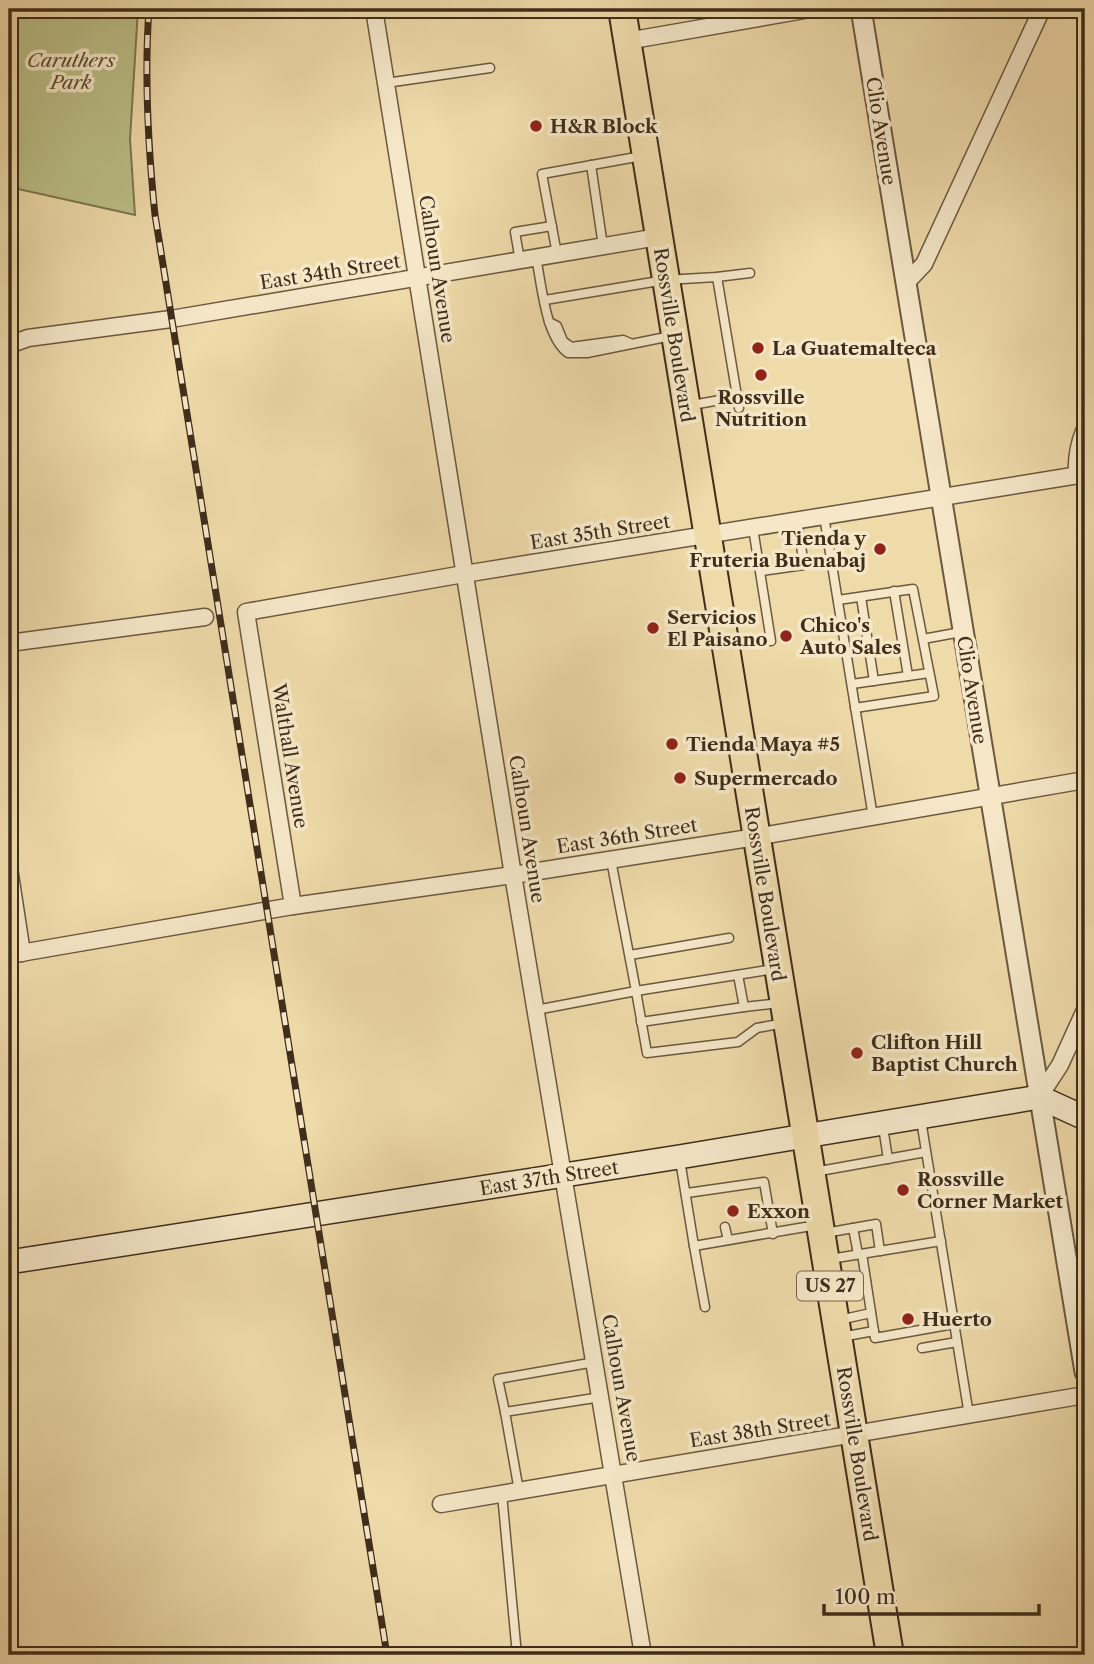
<svg xmlns="http://www.w3.org/2000/svg" width="1094" height="1664" font-family="'Libre Caslon Text',serif">
<rect width="100%" height="100%" fill="#efdaaa"/>
<filter id="stains"><feTurbulence type="fractalNoise" baseFrequency=".00286" numOctaves="4"/><feColorMatrix values="0 0 0 0 .2 0 0 0 0 .09 0 0 0 0 .02 0 0 0 .5 -.17"/></filter>
<radialGradient id="worn" r=".72"><stop offset=".6" stop-color="#630" stop-opacity="0"/><stop offset="1" stop-color="#630" stop-opacity=".3"/></radialGradient>
<!-- green -->
<path fill="#bbbf87" stroke="#7e7651" stroke-width="2" d="M9,9H138L130,139L135,215L9,187Z"/>
<g fill="none" stroke-linecap="round" stroke-linejoin="round">
<defs>
<g id="service">
<path d="M386,83L490,68"/>
<path d="M591,165L603,246"/>
<path d="M557,254L542,174L642,156"/>
<path d="M536,258C542,285 545,336 568,353H587L671,336"/>
<path d="M520,261L515,232L552,226"/>
<path d="M717,277L739,408"/>
<path d="M545,300L665,280L717,277L750,273"/>
<path d="M549,322L557,326L563,341L571,347L623,340L630,343"/>
<path d="M692,405L737,397"/>
<path d="M824,516L873,817"/>
<path d="M753,528L771,641"/>
<path d="M761,571L804,565L797,521"/>
<path d="M894,591L908,676"/>
<path d="M861,597L874,681"/>
<path d="M838,600L913,589L934,696L855,708"/>
<path d="M923,639L961,632"/>
<path d="M852,684L929,673"/>
<path d="M611,860L636,991L774,969"/>
<path d="M630,955L729,938"/>
<path d="M744,1007L780,1003"/>
<path d="M536,1010L636,991L647,1053L738,1042L757,1028L784,1023"/>
<path d="M641,1022L744,1007L738,975"/>
<path d="M921,1120L969,1415"/>
<path d="M883,1127L888,1159"/>
<path d="M680,1160L694,1246L817,1225"/>
<path d="M814,1172L926,1152"/>
<path d="M687,1193L764,1182L773,1234"/>
<path d="M725,1227L728,1240"/>
<path d="M853,1228L858,1254"/>
<path d="M825,1233L876,1224L880,1251"/>
<path d="M694,1246L705,1307"/>
<path d="M862,1254L875,1338L954,1324"/>
<path d="M830,1259L941,1241"/>
<path d="M834,1287L866,1281"/>
<path d="M839,1320L871,1313"/>
<path d="M841,1337L874,1331"/>
<path d="M922,1348L957,1342"/>
<path d="M505,1412L498,1379L595,1362"/>
<path d="M519,1491L505,1412L601,1397"/>
<path d="M502,1494L517,1655"/>
</g>
<g id="minor">
<path d="M374,9L513,875L643,1655"/>
<path d="M627,41L810,9"/>
<path d="M906,283L924,264L1042,9"/>
<path d="M9,345L28,338L171,319L658,237"/>
<path d="M1077,475C1076,458 1078,445 1085,429"/>
<path d="M9,643L205,617"/>
<path d="M9,868L22,953"/>
<path d="M293,906L246,612L464,574L1085,474"/>
<path d="M9,955L293,906L513,875L756,837L1085,780"/>
<path d="M1039,1097L1060,1065L1085,1010"/>
<path d="M441,1504L1085,1395"/>
</g>
<path id="tertiary" d="M861,9L1085,1372"/>
<path id="secondary" d="M9,1262L679,1157L1039,1097L1085,1118"/>
<path id="trunk" d="M622,9L890,1655"/>
</defs>
<!-- service casing -->
<use href="#service" stroke="#6c583f" stroke-width="11"/>
<!-- minor casing -->
<use href="#minor" stroke="#6c583f" stroke-width="19"/>
<!-- tertiary casing -->
<use href="#tertiary" stroke="#6c583f" stroke-width="23"/>
<!-- secondary casing -->
<use href="#secondary" stroke="#402d1b" stroke-width="26"/>
<!-- trunk casing -->
<use href="#trunk" stroke="#402d1b" stroke-width="30"/>
<!-- service -->
<use href="#service" stroke="#f5e7c8" stroke-width="8"/>
<!-- minor -->
<use href="#minor" stroke="#f5e7c8" stroke-width="16"/>
<!-- tertiary -->
<use href="#tertiary" stroke="#f5e7c8" stroke-width="19"/>
<!-- secondary -->
<use href="#secondary" stroke="#f5e7c8" stroke-width="23"/>
<!-- trunk -->
<use href="#trunk" stroke="#efdaaa" stroke-width="26"/>
<defs>
<path id="rail" d="M149,9C144,78 148,146 155,215L387,1655"/>
</defs>
<!-- rail casing -->
<use href="#rail" stroke="#402d1b" stroke-width="7"/>
<!-- rail -->
<use href="#rail" stroke="#f5e7c8" stroke-width="4.5" stroke-dasharray="13" stroke-linecap="butt"/>
</g>
<!-- markers -->
<g fill="#8f2418" stroke="#f5e7c8" stroke-width="2.5">
<circle cx="536" cy="126" r="7"/>
<circle cx="758" cy="348" r="7"/>
<circle cx="761" cy="375" r="7"/>
<circle cx="880" cy="549" r="7"/>
<circle cx="653" cy="628" r="7"/>
<circle cx="786" cy="636" r="7"/>
<circle cx="672" cy="744" r="7"/>
<circle cx="680" cy="778" r="7"/>
<circle cx="857" cy="1053" r="7"/>
<circle cx="903" cy="1190" r="7"/>
<circle cx="733" cy="1211" r="7"/>
<circle cx="908" cy="1319" r="7"/>
</g>
<g text-anchor="middle" dominant-baseline="central" stroke-width="7" stroke-linejoin="round" paint-order="stroke">
<!-- shield labels -->
<rect fill="#f5e7c8" stroke="#76654f" stroke-width="2" x="797" y="1271.5" width="66" height="29" rx="5"/>
<g font-size="18" font-weight="bold" fill="#402d1b">
<text x="830" y="1286">US 27</text>
</g>
<!-- park labels -->
<g font-size="19" font-style="italic" fill="#594a31" stroke="#f5e7c8">
<text x="71" y="60">Caruthers<tspan x="71" dy="22">Park</tspan></text>
</g>
<!-- poi labels -->
<g font-size="19" font-weight="bold" fill="#402d1b" stroke="#f5e7c8" text-anchor="start">
<text x="550" y="126">H&amp;R Block</text>
<text x="772" y="348">La Guatemalteca</text>
<text x="761" y="397" text-anchor="middle">Rossville<tspan x="761" dy="22">Nutrition</tspan></text>
<text x="866" y="538" text-anchor="end">Tienda y<tspan x="866" dy="22">Fruteria Buenabaj</tspan></text>
<text x="667" y="617">Servicios<tspan x="667" dy="22">El Paisano</tspan></text>
<text x="800" y="625">Chico's<tspan x="800" dy="22">Auto Sales</tspan></text>
<text x="686" y="744">Tienda Maya #5</text>
<text x="694" y="778">Supermercado</text>
<text x="871" y="1042">Clifton Hill<tspan x="871" dy="22">Baptist Church</tspan></text>
<text x="917" y="1179">Rossville<tspan x="917" dy="22">Corner Market</tspan></text>
<text x="747" y="1211">Exxon</text>
<text x="922" y="1319">Huerto</text>
</g>
<!-- street labels -->
<g font-size="19" fill="#402d1b" stroke="#f5e7c8">
<text transform="translate(881 131) rotate(81)">Clio Avenue</text>
<text transform="translate(437 269) rotate(81)">Calhoun Avenue</text>
<text transform="translate(330 272) rotate(-9)">East 34th Street</text>
<text transform="translate(674 335) rotate(81)">Rossville Boulevard</text>
<text transform="translate(600 532) rotate(-9)">East 35th Street</text>
<text transform="translate(972 690) rotate(81)">Clio Avenue</text>
<text transform="translate(290 756) rotate(81)">Walthall Avenue</text>
<text transform="translate(527 829) rotate(81)">Calhoun Avenue</text>
<text transform="translate(627 836) rotate(-9)">East 36th Street</text>
<text transform="translate(765 894) rotate(81)">Rossville Boulevard</text>
<text transform="translate(549 1178) rotate(-9)">East 37th Street</text>
<text transform="translate(621 1388) rotate(80)">Calhoun Avenue</text>
<text transform="translate(760 1430) rotate(-9)">East 38th Street</text>
<text transform="translate(857 1454) rotate(81)">Rossville Boulevard</text>
</g>
</g>
<!-- margin -->
<rect width="1094" height="1664" fill="none" stroke="#efdaaa" stroke-width="35"/>
<rect x="10" y="10" width="1073" height="1643" fill="none" stroke="#402d1b" stroke-width="3.5"/>
<rect x="18" y="18" width="1059" height="1629" fill="none" stroke="#402d1b" stroke-width="2"/>
<!-- scale -->
<path d="M824 1604v10h215v-10" fill="none" stroke="#402d1b" stroke-width="3.5"/>
<text x="835" y="1604" font-size="21" fill="#402d1b" stroke="#f5e7c8" stroke-width="5" paint-order="stroke">100 m</text>
<rect width="100%" height="100%" filter="url(#stains)"/>
<rect width="100%" height="100%" fill="url(#worn)"/>
</svg>
